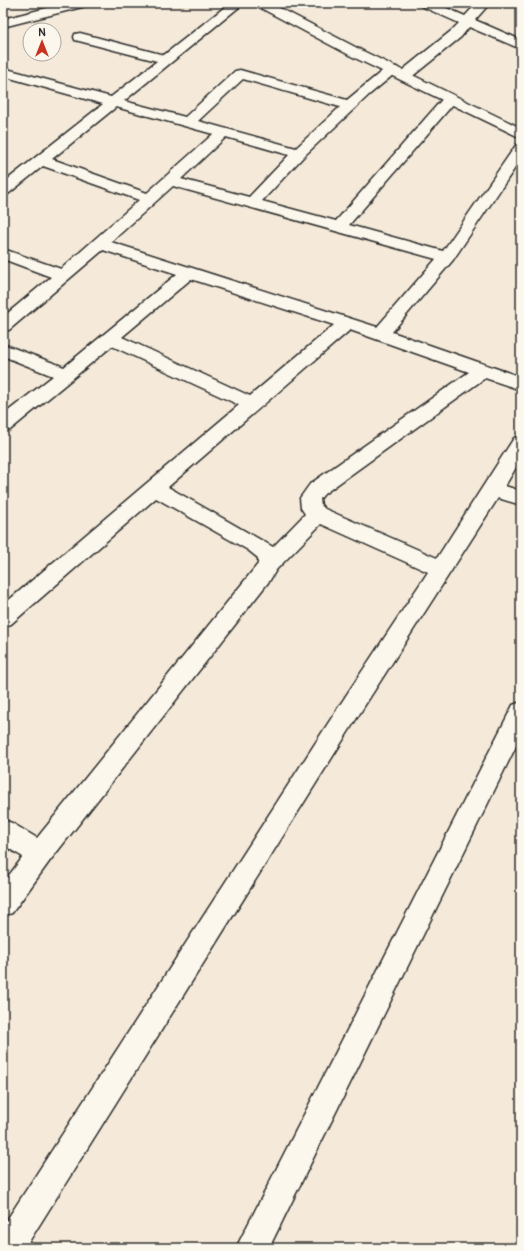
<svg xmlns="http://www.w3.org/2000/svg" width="524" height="1251" font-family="Pangolin,sans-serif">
<rect width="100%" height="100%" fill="#f5ead9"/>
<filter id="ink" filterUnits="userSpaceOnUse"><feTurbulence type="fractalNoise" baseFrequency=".025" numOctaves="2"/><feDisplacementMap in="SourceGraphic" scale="8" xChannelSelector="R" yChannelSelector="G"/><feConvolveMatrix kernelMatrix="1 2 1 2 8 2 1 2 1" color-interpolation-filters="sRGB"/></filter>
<g filter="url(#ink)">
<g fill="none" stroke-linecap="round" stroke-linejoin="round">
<defs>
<g id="street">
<path d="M67,3H88L86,6L3,27V19Z"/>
<path d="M230,3H244L124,101L185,117L235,71L240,70L347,100L387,67H397L399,70L370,94L304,156L262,201L336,221L445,96L450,95L455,96L457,99L455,102L349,225L443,251L516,145L521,144V159L453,260L392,332L521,377V390L485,378L324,494L320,499L321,505L325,509L437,558L514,438L521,436V459L505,486L521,491V505L498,498L365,705L25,1248H3V1226L349,691L428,572L321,524L276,570L270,580L49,862L12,913L3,916V883L23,857L3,845V820L12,823L37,838L258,564V558L248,550L156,498L11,624L3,627V605L239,405L112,346L10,430L3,431V415L53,376L3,356V344L64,367L177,274L103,250L9,330L3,331V317L51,277L3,259V249L61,269L139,200L43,166L8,194L3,196V183L103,104L3,76V68L111,97L157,61L75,40L74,37L75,34L80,33L164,55ZM243,79L340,107L296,148L198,121ZM116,107L213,134L147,193L52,159ZM226,137L289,155L249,197L181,179ZM173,186L436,259L377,327L111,242ZM191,279L334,325L250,396L122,337ZM350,330L469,372L310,484L300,498L301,508L305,514L273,547L168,487Z"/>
<path d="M419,3H435L465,16L477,3H490L475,20L521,40V49L469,27L461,37L409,79H399L397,76L399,73L451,31L459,23L421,6Z"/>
<path d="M521,702V736L269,1248H236L513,705Z"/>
</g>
<path id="secondary" d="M255,3H270L363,51L521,128V138L353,57L257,6Z"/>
</defs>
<!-- street casing -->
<use href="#street" stroke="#2b2b2b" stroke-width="3"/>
<!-- secondary casing -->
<use href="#secondary" stroke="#2b2b2b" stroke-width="3"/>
<!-- street -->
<use href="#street" fill="#fbf7ec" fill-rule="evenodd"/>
<!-- secondary -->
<use href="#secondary" fill="#fbf7ec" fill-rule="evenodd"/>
</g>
</g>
<!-- margin -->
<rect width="524" height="1251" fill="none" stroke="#fbf7ec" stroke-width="16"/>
<rect x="8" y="8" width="508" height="1235" fill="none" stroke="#2b2b2b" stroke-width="1.5" filter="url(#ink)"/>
<!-- north arrow -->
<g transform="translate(42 42)"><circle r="19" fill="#fbf7ec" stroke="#a8a59f"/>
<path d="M0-3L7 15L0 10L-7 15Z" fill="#c8321e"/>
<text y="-6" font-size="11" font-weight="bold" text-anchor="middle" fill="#2b2b2b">N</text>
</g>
</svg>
